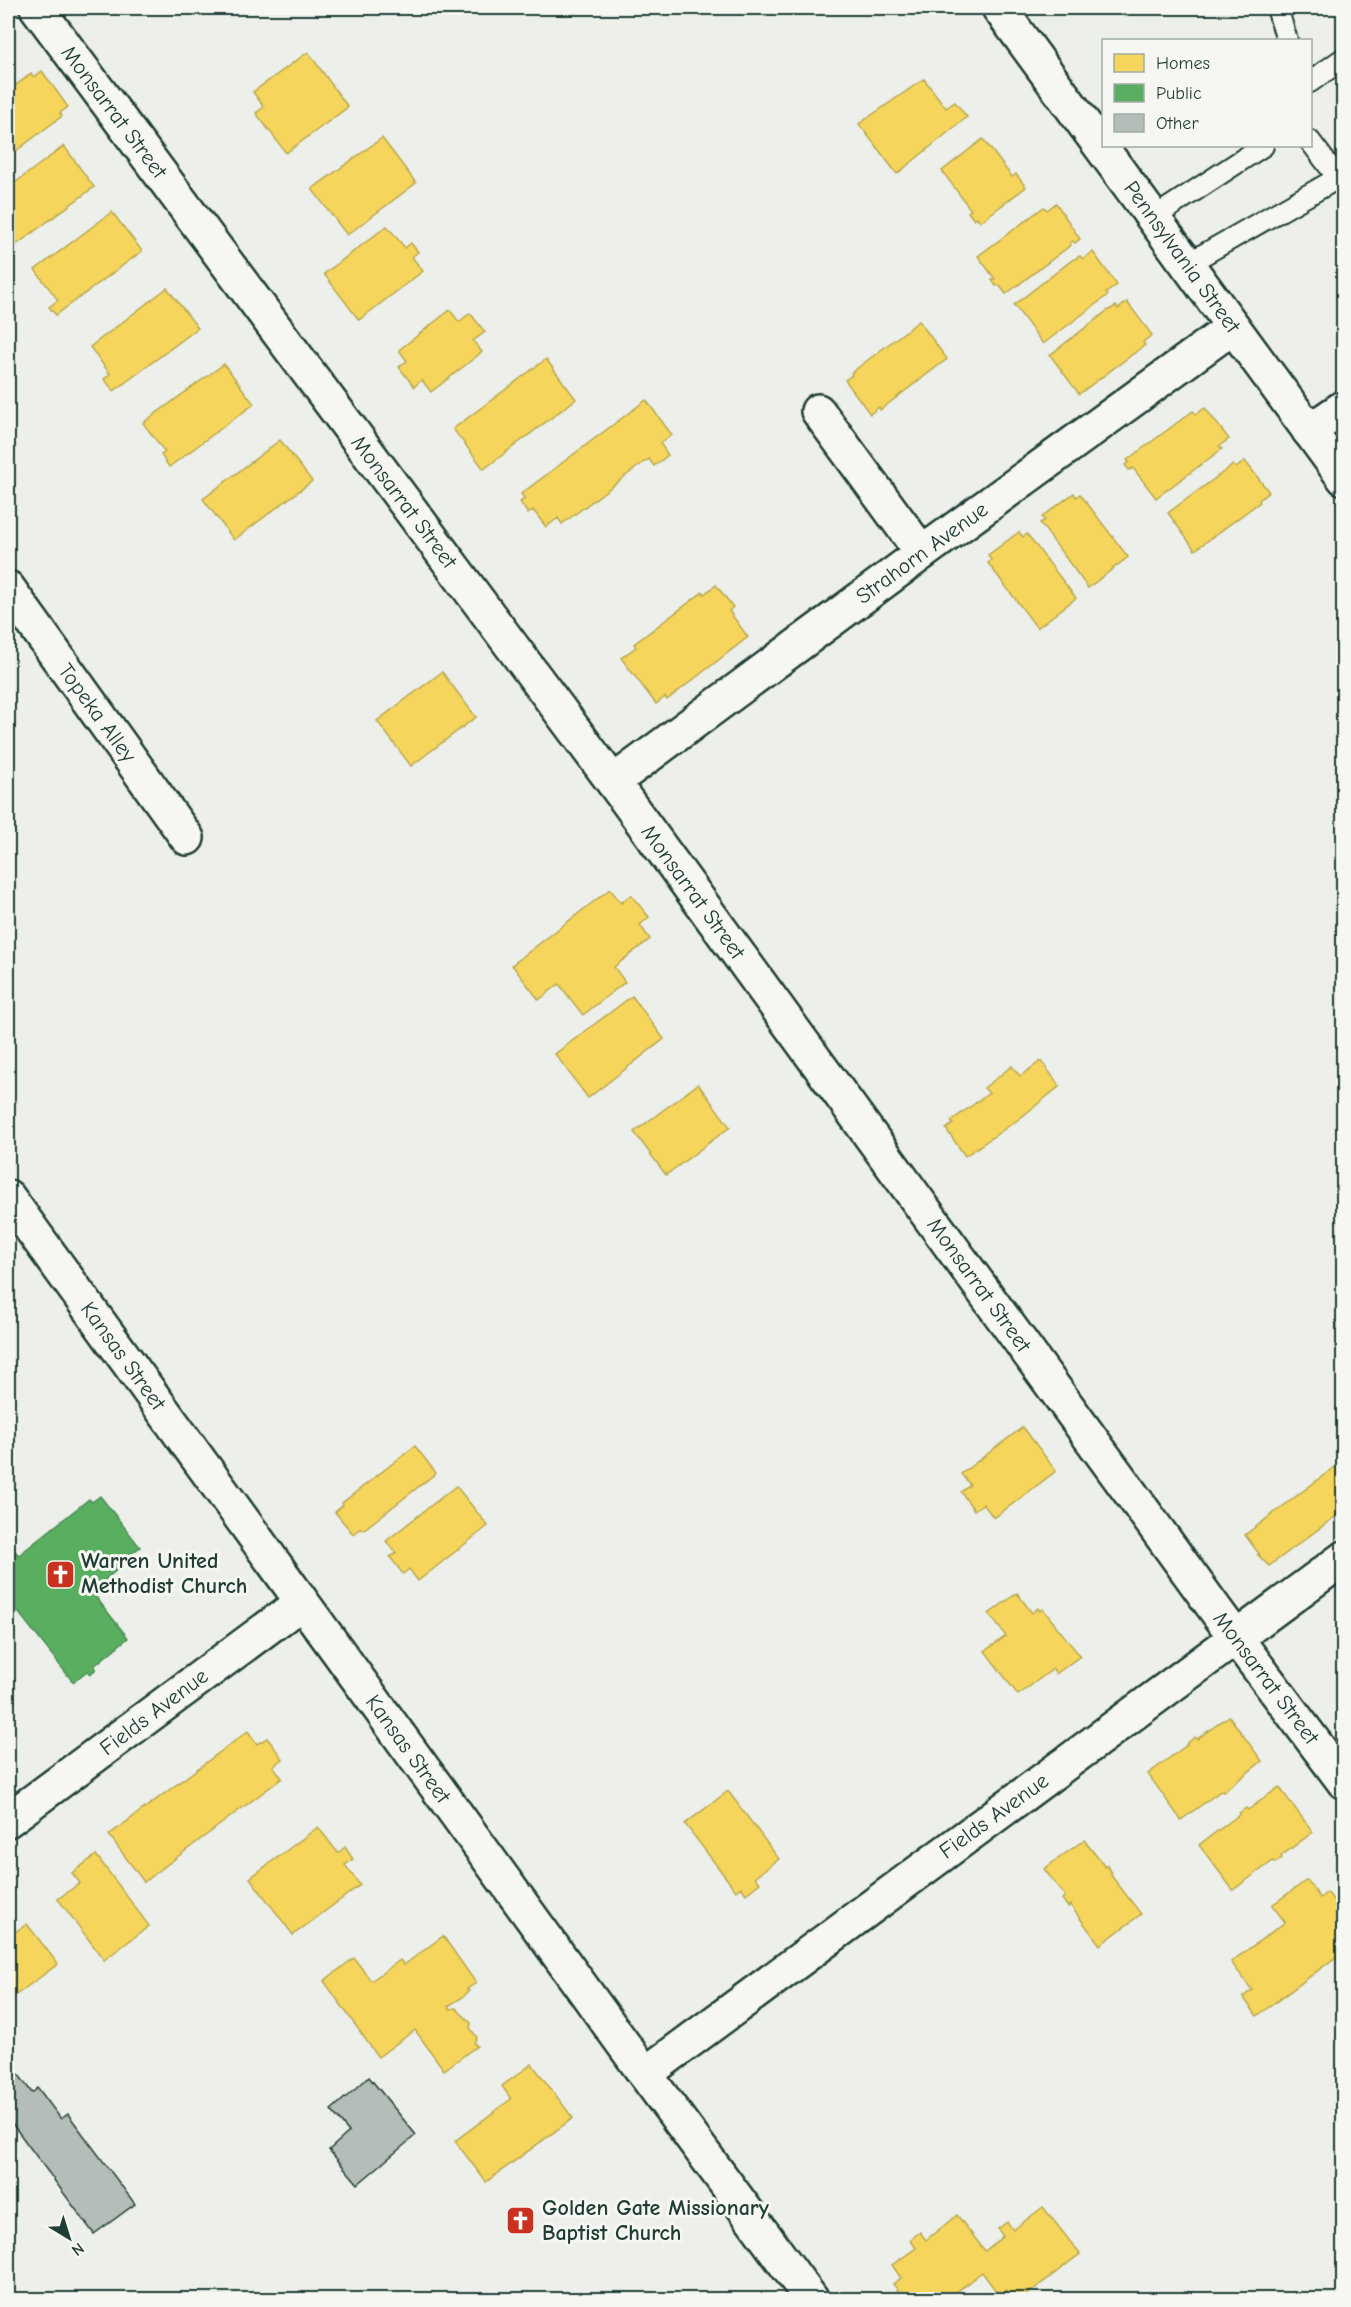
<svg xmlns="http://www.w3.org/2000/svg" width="1351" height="2307" font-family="'Comic Neue',sans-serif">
<rect width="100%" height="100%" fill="#edefea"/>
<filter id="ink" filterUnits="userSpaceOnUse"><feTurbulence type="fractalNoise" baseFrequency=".0167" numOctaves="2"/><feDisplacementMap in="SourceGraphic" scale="12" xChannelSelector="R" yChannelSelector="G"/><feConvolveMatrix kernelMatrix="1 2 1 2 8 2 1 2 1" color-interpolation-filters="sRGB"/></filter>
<g filter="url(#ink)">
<!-- homes -->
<g fill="#f6d55c" stroke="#b6a750" stroke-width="1.5">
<path d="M308,52L348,107L286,153L256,113L264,107L253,92Z"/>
<path d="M42,71L68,107L60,113L62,116L8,157V91L31,74L34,77Z"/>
<path d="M924,79L946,108L955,102L967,117L897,174L859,124Z"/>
<path d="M382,138L416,183L347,235L312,189Z"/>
<path d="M983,139L1012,177L1016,174L1026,187L980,222L977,217L974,220L968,212L971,210L942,171Z"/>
<path d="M64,146L94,187L16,245L8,234V188Z"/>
<path d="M1056,203L1080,239L1075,243L1073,241L1070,243L1071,245L1006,294L999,285L996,286L992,280L995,279L978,256L1044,207L1047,210Z"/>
<path d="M112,212L142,251L56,315L49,307L58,300L35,270Z"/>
<path d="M387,226L405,248L411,243L418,252L412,257L423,271L359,320L324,274Z"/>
<path d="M1093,252L1117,285L1106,293L1108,295L1043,344L1014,305L1071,261L1080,256L1083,259Z"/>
<path d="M167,288L198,328L114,391L104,379L110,374L90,347Z"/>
<path d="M1127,302L1152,335L1143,342L1145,345L1079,394L1050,355L1107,311L1116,306L1118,309Z"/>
<path d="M450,310L459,322L470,313L485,332L473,341L482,352L431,392L422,380L414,387L399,367L407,361L399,350Z"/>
<path d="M919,321L947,359L880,410L879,407L870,414L845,380L852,375L851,373Z"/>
<path d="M546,359L576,399L484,469L453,429Z"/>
<path d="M224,364L254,404L169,467L161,455L165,452L143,423Z"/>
<path d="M646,400L672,435L660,443L668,455L654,466L649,459L644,462L562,524L558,518L546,527L533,510L528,514L520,502L525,499L521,494Z"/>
<path d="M1205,408L1229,439L1219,446L1222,449L1156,498L1133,468L1129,470L1125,465L1129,462L1127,460L1193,411L1196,414Z"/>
<path d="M280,440L312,481L234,540L203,499Z"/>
<path d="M1245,461L1269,492L1259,500L1260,502L1195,550L1168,513L1233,465L1236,468Z"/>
<path d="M1074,493L1076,497L1080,494L1128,557L1088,588L1040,523L1045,520L1042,517Z"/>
<path d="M1019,532L1023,537L1027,534L1076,598L1037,628L988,563L991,560L988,555Z"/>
<path d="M716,585L733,607L729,611L748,637L667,700L665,697L656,704L621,658L636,647L634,644L703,592L704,594Z"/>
<path d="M442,672L476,717L411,766L377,721Z"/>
<path d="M610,889L621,903L631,895L649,917L640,925L650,939L614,967L625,982L583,1015L559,984L539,1000L512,965Z"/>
<path d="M632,996L664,1039L588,1098L555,1054Z"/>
<path d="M1041,1061L1060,1086L1019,1119L965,1156L946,1129L953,1124L951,1121L989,1093L984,1088L1012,1066L1020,1076Z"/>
<path d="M698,1084L730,1127L666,1175L634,1132Z"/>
<path d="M1023,1427L1056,1471L994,1518L983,1504L974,1510L961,1492L970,1485L961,1474Z"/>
<path d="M415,1446L436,1473L363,1530L361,1528L353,1534L335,1512L343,1505L342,1503Z"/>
<path d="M1344,1460V1510L1269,1566L1258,1555H1260L1245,1535Z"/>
<path d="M456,1486L488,1526L418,1581L409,1569L403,1574L390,1557L396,1553L386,1541Z"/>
<path d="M1017,1593L1032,1613L1038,1608L1040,1611L1043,1609L1080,1656L1056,1674L1053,1669L1018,1695L985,1651L1006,1636L989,1614Z"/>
<path d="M1229,1716L1262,1761L1223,1792L1222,1790L1181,1820L1148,1774L1187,1745L1186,1744L1195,1737L1197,1739Z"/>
<path d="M248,1731L257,1744L267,1738L283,1759L273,1766L282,1778L144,1882L109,1835Z"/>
<path d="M1279,1787L1313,1832L1281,1856L1282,1858L1275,1863L1273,1861L1233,1890L1199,1845L1240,1814L1239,1813L1246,1808L1248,1810Z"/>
<path d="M728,1791L779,1859L755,1877L760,1883L746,1894L741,1887L736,1891L685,1824Z"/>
<path d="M318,1827L338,1853L345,1847L353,1859L345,1865L360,1885L293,1935L250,1878Z"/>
<path d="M1084,1840L1105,1867L1107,1865L1112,1873L1110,1874L1141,1914L1100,1945L1070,1905L1068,1907L1062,1899L1065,1896L1044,1869Z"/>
<path d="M96,1855L149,1926L104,1960L58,1899L80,1883L72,1873Z"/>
<path d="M1307,1880L1320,1898L1327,1892L1344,1913V1951L1257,2016L1243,1997L1252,1990L1231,1962L1285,1922L1272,1905Z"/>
<path d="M9,1923L15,1932L27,1924L58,1964L13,1997L8,1991Z"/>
<path d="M443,1936L476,1983L467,1989L469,1991L463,1997L448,2006L450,2009L456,2008L471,2023L470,2028L477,2037L474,2043L477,2046L444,2070L415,2030L378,2057L324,1981L354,1958L371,1981L400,1960L404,1965Z"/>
<path d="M532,2064L573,2118L486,2182L455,2141L511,2099L502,2086Z"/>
<path d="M1043,2207L1080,2254L1020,2300H1014L1006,2290L999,2295L982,2272L946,2300H905L893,2284L901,2278L892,2265L916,2248L910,2240L920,2232L926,2240L957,2215L985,2251L1003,2236L998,2229L1007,2222L1013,2230Z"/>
</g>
<!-- public -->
<path fill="#5aae61" stroke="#488c54" stroke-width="1.5" d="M100,1496L140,1547L132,1553L134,1556L91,1591L128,1638L94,1666L96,1669L90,1674L87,1671L73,1682L8,1599V1557L15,1551L19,1555L89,1499L92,1502Z"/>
<!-- building -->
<g fill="#b4bdb8" stroke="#1f3d34" stroke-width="1.5">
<path d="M8,2060L32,2093L38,2088L61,2119L68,2114L135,2204L94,2234L8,2118Z"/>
<path d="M369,2077L416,2135L358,2184L329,2150L349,2132L331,2110Z"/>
</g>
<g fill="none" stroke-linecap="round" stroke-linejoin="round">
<defs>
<g id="lane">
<path d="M1277,8L1287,40"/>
<path d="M1310,82L1344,58"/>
<path d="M1310,141L1338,178"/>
<path d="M1153,218L1263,146"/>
<path d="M1187,264L1338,178L1344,177"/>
</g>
<g id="street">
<path d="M37,8L613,782L1236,1638L1344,1782"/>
<path d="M999,8L1344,478"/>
<path d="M818,411L922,553"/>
<path d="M1309,431L1344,407"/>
<path d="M8,588L187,838"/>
<path d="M613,782L922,553L1233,327"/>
<path d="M8,1820L301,1603"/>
<path d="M645,2074L1344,1558"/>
</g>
<path id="secondary" d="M8,1197L645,2074L812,2300"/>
</defs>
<!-- lane casing -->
<use href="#lane" stroke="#1f3d34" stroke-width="24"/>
<!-- street casing -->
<use href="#street" stroke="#1f3d34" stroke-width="38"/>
<!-- secondary casing -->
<use href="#secondary" stroke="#1f3d34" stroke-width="38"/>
<!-- lane -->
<use href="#lane" stroke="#f6f6f2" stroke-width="20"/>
<!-- street -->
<use href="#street" stroke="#f6f6f2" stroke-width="33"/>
<!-- secondary -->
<use href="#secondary" stroke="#f6f6f2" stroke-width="33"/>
</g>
</g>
<!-- icons -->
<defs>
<symbol id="church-square" viewBox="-11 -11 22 22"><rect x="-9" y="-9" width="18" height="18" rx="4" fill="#c8321e" stroke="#f6f6f2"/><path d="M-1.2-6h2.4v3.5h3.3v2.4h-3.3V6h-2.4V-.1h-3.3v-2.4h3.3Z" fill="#fff"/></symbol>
</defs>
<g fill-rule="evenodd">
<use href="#church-square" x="44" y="1558" width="33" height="33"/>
<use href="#church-square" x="504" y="2204" width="33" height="33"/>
</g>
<g text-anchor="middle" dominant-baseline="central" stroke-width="6" stroke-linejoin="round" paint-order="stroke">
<!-- street labels -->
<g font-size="22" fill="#1f3d34" stroke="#f6f6f2">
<text transform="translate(114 112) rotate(53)">Monsarrat Street</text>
<text transform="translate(1182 257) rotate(54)">Pennsylvania Street</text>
<text transform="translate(404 502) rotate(53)">Monsarrat Street</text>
<text transform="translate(922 553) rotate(-36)">Strahorn Avenue</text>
<text transform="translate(97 713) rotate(54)">Topeka Alley</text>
<text transform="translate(693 892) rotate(54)">Monsarrat Street</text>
<text transform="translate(979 1285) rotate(54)">Monsarrat Street</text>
<text transform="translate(123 1356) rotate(54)">Kansas Street</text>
<text transform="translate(1266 1678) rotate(53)">Monsarrat Street</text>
<text transform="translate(154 1712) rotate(-37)">Fields Avenue</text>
<text transform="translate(408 1749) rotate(54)">Kansas Street</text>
<text transform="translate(994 1816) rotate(-36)">Fields Avenue</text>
</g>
<!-- poi labels -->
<g font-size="22" font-weight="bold" fill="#1f3d34" stroke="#f6f6f2" text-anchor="start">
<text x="81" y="1561">Warren United<tspan x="81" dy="25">Methodist Church</tspan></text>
<text x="542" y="2208">Golden Gate Missionary<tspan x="542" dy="25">Baptist Church</tspan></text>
</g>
</g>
<!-- margin -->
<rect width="1351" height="2307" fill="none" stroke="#f6f6f2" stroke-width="30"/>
<rect x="15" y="15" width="1321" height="2277" fill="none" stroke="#1f3d34" stroke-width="2" filter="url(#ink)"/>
<!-- legend -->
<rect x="1102" y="39" width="210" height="108" fill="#f6f6f2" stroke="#a0aca6" stroke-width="1.5"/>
<rect x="1114" y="54" width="30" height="18" fill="#f6d55c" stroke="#a0aca6" stroke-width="1.5"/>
<text x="1156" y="69" font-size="18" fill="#1f3d34">Homes</text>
<rect x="1114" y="84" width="30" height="18" fill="#5aae61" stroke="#a0aca6" stroke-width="1.5"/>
<text x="1156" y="99" font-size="18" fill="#1f3d34">Public</text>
<rect x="1114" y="114" width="30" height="18" fill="#b4bdb8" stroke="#a0aca6" stroke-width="1.5"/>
<text x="1156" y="129" font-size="18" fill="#1f3d34">Other</text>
<!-- north arrow -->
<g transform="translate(69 2238) rotate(142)" stroke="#f6f6f2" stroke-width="4.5" paint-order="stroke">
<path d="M0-4.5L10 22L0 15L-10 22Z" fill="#1f3d34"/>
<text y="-9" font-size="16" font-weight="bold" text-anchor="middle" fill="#1f3d34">N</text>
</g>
</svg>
